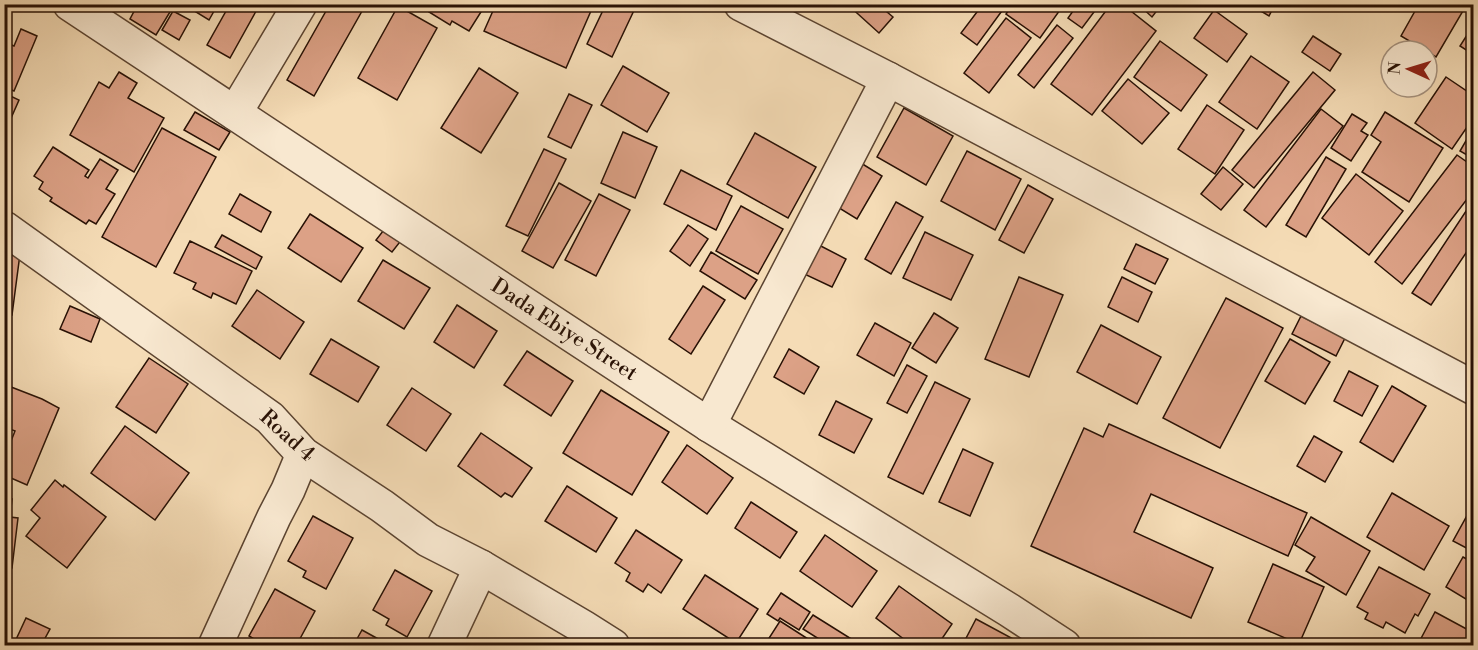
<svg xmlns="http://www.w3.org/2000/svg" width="1478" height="650" font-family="'Libre Bodoni',serif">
<rect width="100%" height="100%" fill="#f5dcb6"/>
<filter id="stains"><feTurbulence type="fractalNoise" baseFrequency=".00333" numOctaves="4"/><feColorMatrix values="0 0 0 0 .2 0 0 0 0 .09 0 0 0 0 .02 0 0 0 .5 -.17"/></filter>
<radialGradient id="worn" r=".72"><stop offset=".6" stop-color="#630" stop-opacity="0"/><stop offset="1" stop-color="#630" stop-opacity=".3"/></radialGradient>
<!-- building -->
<g fill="#dca186" stroke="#281105" stroke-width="1.5">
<path d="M138,4H168L173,7L156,35L130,19Z"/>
<path d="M183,4H218L209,20Z"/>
<path d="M230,4H260L230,58L207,45Z"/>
<path d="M330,4H366L314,96L287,80Z"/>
<path d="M434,4H486L469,31L452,21L450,25L429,12Z"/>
<path d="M496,4H594L566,68L484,31Z"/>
<path d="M606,4H637L612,57L587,44Z"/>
<path d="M847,4H881L880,6L893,17L879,33Z"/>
<path d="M983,4H1007L977,45L961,33Z"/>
<path d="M1013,4H1052L1060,10L1040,38L1006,14Z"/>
<path d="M1078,4H1100L1082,28L1068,18Z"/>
<path d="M1111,4H1122L1156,31L1092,115L1051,84Z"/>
<path d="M1138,4H1162L1152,17Z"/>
<path d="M1249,4H1275L1269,16Z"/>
<path d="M1419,4H1467L1436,57L1401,36Z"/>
<path d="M398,6L437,28L397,100L358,78Z"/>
<path d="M1214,10L1247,34L1227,62L1194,38Z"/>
<path d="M173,11L190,20L179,40L162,30Z"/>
<path d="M1006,18L1031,38L989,93L964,73Z"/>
<path d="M1474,24V55L1460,46Z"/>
<path d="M1057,25L1073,38L1034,88L1018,75Z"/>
<path d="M21,29L37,36L14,91L4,87V42L14,46Z"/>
<path d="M1313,36L1341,54L1330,71L1302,52Z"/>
<path d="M1160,41L1207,75L1181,111L1134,77Z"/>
<path d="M1251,56L1289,82L1257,129L1219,102Z"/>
<path d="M623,66L669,93L647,132L601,105Z"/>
<path d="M479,68L518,93L481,153L441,128Z"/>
<path d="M119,72L137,83L128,98L164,118L134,172L70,135L99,82L109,88Z"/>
<path d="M1313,72L1335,90L1254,188L1232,170Z"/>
<path d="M1446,77L1474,96V117L1452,149L1415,123Z"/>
<path d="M1128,79L1169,113L1142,144L1102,111Z"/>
<path d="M4,93L19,100L4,134Z"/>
<path d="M569,94L592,105L571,148L548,137Z"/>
<path d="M1207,105L1244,130L1215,174L1178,149Z"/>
<path d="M904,108L953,136L926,185L877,157Z"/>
<path d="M1321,109L1343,126L1266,227L1244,210Z"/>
<path d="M195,112L230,132L219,150L184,130Z"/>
<path d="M1385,112L1443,148L1409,202L1362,172L1381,142L1371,135Z"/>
<path d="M1352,114L1367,123L1361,131L1368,135L1351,161L1331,148Z"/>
<path d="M1474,127V159L1460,151Z"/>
<path d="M162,128L216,157L156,267L102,237Z"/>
<path d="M623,132L657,147L635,198L601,183Z"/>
<path d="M755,133L816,167L788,218L727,184Z"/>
<path d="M53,147L89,170L85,176L88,178L100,159L118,170L106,189L115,194L96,224L89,220L86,224L50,201L52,198L39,189L43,182L34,176Z"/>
<path d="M544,149L566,159L528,236L506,226Z"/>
<path d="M967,151L1021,179L995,230L941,201Z"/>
<path d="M1457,155L1474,167V190L1402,284L1375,262Z"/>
<path d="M1326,157L1346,169L1306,237L1286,225Z"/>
<path d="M856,160L882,176L857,219L831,203Z"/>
<path d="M1223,167L1243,184L1221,210L1201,194Z"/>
<path d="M681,170L732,196L716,230L664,204Z"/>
<path d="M1356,174L1403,211L1369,255L1322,218Z"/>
<path d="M559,183L591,201L553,268L522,251Z"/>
<path d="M1028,185L1053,199L1024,253L999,240Z"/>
<path d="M240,194L271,212L261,232L229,214Z"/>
<path d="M599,194L630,210L596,276L565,260Z"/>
<path d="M1474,199V241L1431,305L1412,293Z"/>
<path d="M896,202L923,217L891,274L865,259Z"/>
<path d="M741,206L783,229L758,274L716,251Z"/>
<path d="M310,214L363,248L341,282L288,248Z"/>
<path d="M688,225L708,239L690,266L670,251Z"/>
<path d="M387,226L403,238L392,252L376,240Z"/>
<path d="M925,232L973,255L951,300L903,278Z"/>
<path d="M222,235L262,257L256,269L215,247Z"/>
<path d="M190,241L252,271L236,304L213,293L211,298L193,289L196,283L174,273Z"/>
<path d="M815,243L846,259L832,287L800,272Z"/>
<path d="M1136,244L1168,259L1155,284L1124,269Z"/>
<path d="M4,250L7,252L20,254L12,315L4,314Z"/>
<path d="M711,252L757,280L745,299L700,271Z"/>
<path d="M383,260L430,288L404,329L358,301Z"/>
<path d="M1019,277L1063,295L1029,377L985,359Z"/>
<path d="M1122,277L1152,292L1138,322L1108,307Z"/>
<path d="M703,286L725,300L691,354L669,339Z"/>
<path d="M257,290L304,322L280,359L232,326Z"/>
<path d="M1226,298L1283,328L1220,448L1163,418Z"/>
<path d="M457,305L497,331L474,368L434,342Z"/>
<path d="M70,306L100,319L91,342L60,329Z"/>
<path d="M934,313L958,328L936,363L912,348Z"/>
<path d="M1301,316L1345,338L1336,356L1292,334Z"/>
<path d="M875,323L911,343L894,376L857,355Z"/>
<path d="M1101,325L1161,357L1137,404L1077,372Z"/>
<path d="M331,339L379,367L358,402L310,374Z"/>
<path d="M1290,339L1330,362L1305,404L1265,381Z"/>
<path d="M789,349L819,367L804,394L774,377Z"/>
<path d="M527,351L573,381L551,416L504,385Z"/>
<path d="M149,358L188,384L156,433L116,407Z"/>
<path d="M907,365L927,376L907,413L887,403Z"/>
<path d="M1349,371L1378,386L1362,416L1334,401Z"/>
<path d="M935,382L970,399L923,494L888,477Z"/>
<path d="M6,385L42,399L59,408L27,485L4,475V439L11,441L15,431L4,427V388Z"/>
<path d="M1392,386L1426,406L1393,462L1360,442Z"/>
<path d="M412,388L451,414L426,451L387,425Z"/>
<path d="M601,390L669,432L632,495L563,453Z"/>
<path d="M836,401L872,419L854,453L819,435Z"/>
<path d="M1109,424L1307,513L1288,556L1151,494L1134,532L1213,568L1191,618L1031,546L1084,428L1103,437Z"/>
<path d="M125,426L189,473L155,520L91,473Z"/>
<path d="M481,433L532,468L512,497L505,493L501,497L458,466Z"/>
<path d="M1314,436L1342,452L1325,482L1297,466Z"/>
<path d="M687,445L733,478L707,514L662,482Z"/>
<path d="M963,449L993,463L970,516L939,502Z"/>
<path d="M55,480L63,487L64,485L106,517L67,568L26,536L40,518L31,510Z"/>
<path d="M567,486L617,518L596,552L545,521Z"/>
<path d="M1392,493L1449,526L1424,570L1367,537Z"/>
<path d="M4,498L12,499L10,517L18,518L12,568L4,567Z"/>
<path d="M751,502L797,532L780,558L735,528Z"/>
<path d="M1469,512L1474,514V552L1453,541Z"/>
<path d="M313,516L353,538L326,589L303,577L306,571L288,561Z"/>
<path d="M1311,517L1370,551L1346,595L1306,571L1315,557L1295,545Z"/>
<path d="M636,530L682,560L661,593L648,584L643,592L626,581L630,573L615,563Z"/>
<path d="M825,535L877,571L852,607L800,571Z"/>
<path d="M1463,557L1474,563V604L1446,587Z"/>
<path d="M1273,564L1324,587L1299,644L1248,622Z"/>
<path d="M1379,567L1430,594L1418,616L1415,614L1405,633L1386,622L1383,628L1365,619L1368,613L1357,607Z"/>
<path d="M395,570L432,591L407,637L386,625L389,619L373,610Z"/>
<path d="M705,575L758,609L736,643L683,609Z"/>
<path d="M899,586L952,624L937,646H913L876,618Z"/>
<path d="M275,589L315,611L296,646H266L249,636Z"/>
<path d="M781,593L810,612L799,630L780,618L778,621L767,614Z"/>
<path d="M1435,612L1474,633V646H1417Z"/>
<path d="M813,615L853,640L849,646H830L803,629Z"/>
<path d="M26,618L50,629L43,642L48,644L47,646H13Z"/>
<path d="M976,619L1026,646H962Z"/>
<path d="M780,621L819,646H764Z"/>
<path d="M362,630L391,646H353Z"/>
</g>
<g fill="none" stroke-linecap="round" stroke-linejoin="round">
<defs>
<g id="minor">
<path d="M70,4L369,202L709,425L1009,610L1064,646"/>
<path d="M741,4L888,79L1474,388"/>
<path d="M235,113L300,4"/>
<path d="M4,228L270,418L303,454L382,506L428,540L481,567L583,627L613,646"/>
<path d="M709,425L888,79"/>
<path d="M215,646L274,517L288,490L303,454"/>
<path d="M444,646L481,567"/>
</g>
</defs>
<!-- minor casing -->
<use href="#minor" stroke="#5b4431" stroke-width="36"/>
<!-- minor -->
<use href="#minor" stroke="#f8e8d0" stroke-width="33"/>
</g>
<g text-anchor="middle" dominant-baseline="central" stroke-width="6" stroke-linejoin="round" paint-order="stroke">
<!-- street labels -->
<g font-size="21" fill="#281105" stroke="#f8e8d0">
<text transform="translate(564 330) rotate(33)">Dada Ebiye Street</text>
<text transform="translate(287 436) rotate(42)">Road 4</text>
</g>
</g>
<!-- margin -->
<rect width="1478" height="650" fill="none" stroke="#f5dcb6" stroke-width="24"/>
<rect x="6" y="6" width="1466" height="638" fill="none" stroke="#281105" stroke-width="3"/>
<rect x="12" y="12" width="1454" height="626" fill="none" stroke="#281105" stroke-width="1.5"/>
<!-- north arrow -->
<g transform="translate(1409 69) rotate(274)"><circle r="28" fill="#f8e8d0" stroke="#a5927f" stroke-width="1.5"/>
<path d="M0-4.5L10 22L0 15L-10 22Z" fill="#8f2418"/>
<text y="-9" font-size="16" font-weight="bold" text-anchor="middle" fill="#281105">N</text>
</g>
<rect width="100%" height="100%" filter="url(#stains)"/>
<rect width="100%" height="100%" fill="url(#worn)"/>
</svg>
